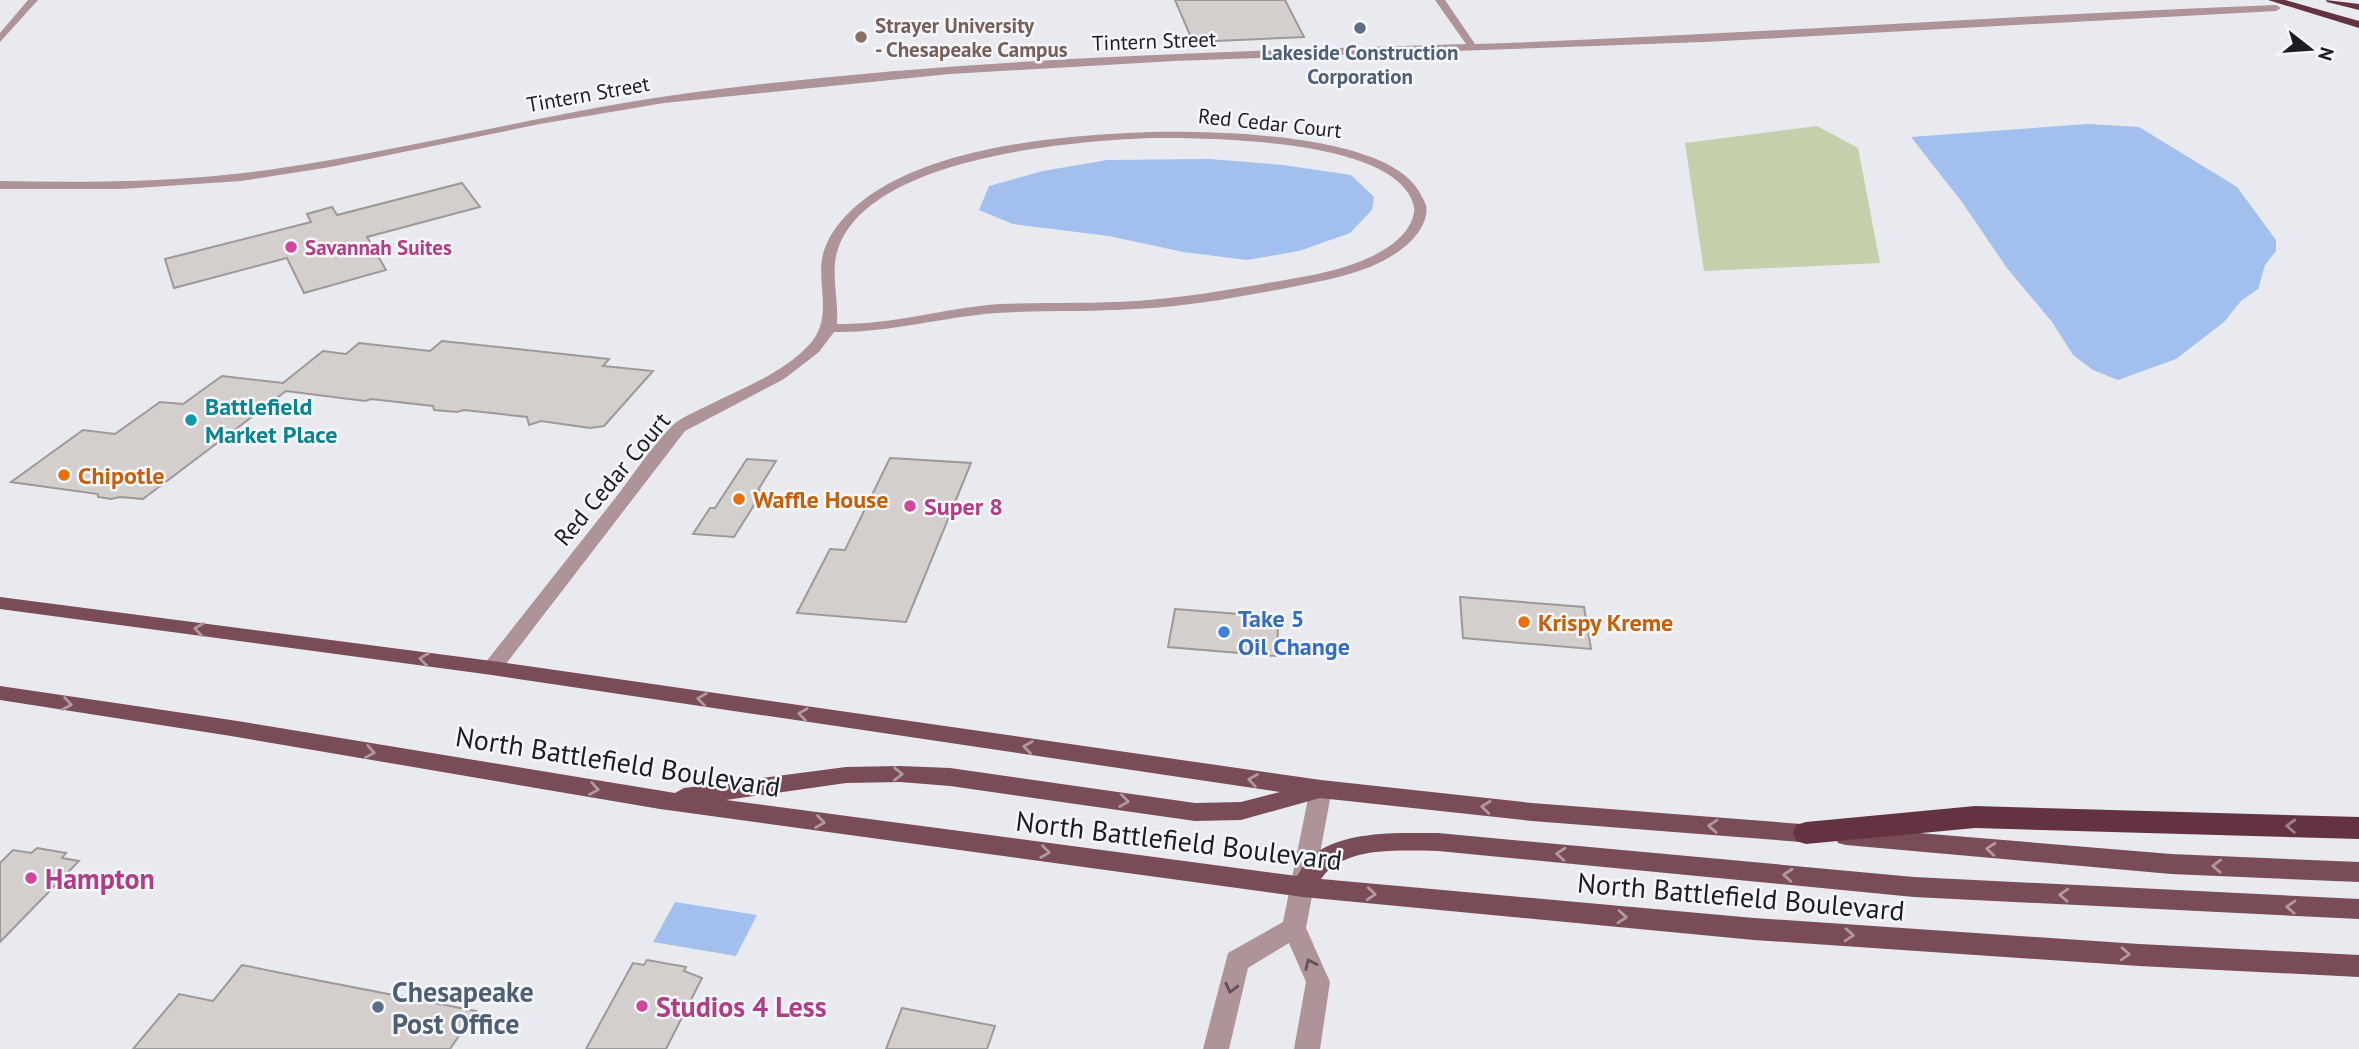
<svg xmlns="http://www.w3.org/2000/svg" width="2359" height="1049" font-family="'PT Sans',sans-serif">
<rect width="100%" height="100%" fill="#e8eaef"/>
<!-- green -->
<path fill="#c3d0ab" d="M1817,126L1858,148L1880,263L1704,271L1685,143Z"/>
<!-- water -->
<g fill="#a2bfed">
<path d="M2088,124L2139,127L2237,187L2276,240V251L2265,265L2258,289L2241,301L2224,322L2176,359L2118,380L2093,370L2073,355L2052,322L2007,268L1962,202L1911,137Z"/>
<path d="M1209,159L1283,165L1351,175L1374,197L1372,210L1350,233L1299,251L1247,260L1183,252L1109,236L1013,224L979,210L989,186L1043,171L1107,160Z"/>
<path d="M675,902L757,915L736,956L653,942Z"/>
</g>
<!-- building -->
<g fill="#d4cecd" stroke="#9e9898" stroke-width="2">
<path d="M1175,0H1285L1304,37L1193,42Z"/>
<path d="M462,183L480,207L367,237L386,270L304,293L287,258L174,288L165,259L311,222L307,214L332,207L337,215Z"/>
<path d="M442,341L609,359L603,366L653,371L604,426L590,428L541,421L529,425L527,417L464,410L457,412L434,410L433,406L371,399L365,401L286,391L143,499L120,497L111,499L98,497V494L11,482L83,430L115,434L160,402L183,404L222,376L283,383L323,351L346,354L359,343L430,351Z"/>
<path d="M890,458L971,463L906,622L797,613L830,549L845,550Z"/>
<path d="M747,459L776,461L758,490L763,491L734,537L693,534L710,508H715Z"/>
<path d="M1460,597L1584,607L1591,649L1463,638Z"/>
<path d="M1175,609L1279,617L1276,656L1168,647Z"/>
<path d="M37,848L66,853L62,858L79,861L0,942V863L13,850L31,853Z"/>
<path d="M647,960L686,967L684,971L702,978L666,1049H586L633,963L644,965Z"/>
<path d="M242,965L316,980L476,1011L450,1049H133L179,994L213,1001Z"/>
<path d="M902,1008L995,1026L987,1049H886Z"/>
</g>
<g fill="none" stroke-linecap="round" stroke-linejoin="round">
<!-- street -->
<g fill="#ae9399" fill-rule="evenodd">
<path d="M28,0H38L0,42V33Z"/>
<path d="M1435,0H1445L1475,44C1743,35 2009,15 2276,5L2281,8L2276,11L1704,42L1174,61L950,74L664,103L540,124L330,167L241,181L121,189H0V181C92,183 183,182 274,169C413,149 549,112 689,93C946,59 1207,52 1466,44Z"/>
<path d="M1152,132C1214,131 1392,133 1421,195C1425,202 1428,207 1426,215C1421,240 1392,258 1370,267C1342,278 1311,283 1282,289C1234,298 1185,307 1135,309C1089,312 1043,310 997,313C942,317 889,333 834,332L819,352L784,379L685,431L499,673L492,675L485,673L482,668L485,663C528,609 570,555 613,501C632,477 650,448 672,426C681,417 697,411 709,405C743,388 781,374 808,346C839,314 809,276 828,241C877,148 1059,135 1152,132ZM1152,138C1211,138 1383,139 1411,198C1413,204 1415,207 1414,213C1409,239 1378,255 1356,263C1330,273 1301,277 1274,282C1229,290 1183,298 1137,301C1092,304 1046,302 1000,304C945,308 892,325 837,324C839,300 830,272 838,249C869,157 1071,141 1152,138Z"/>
<path d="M1321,780L1329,783L1332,789L1306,928L1330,982L1320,1049H1294L1306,982L1289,943L1248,968L1229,1049H1203L1228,953L1283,922L1310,789L1313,783Z"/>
</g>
<!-- primary -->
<g fill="#794c57" fill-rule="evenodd">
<path d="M0,597L492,661L1321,780L1532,803L1814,825L1822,827L1825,834L1822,841L1814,843L1532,821L1320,798L1241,820L1195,821L950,786L900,782L846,783L726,800L1297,876C1302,869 1306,859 1314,854C1347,830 1399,833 1438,833L1914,877L2359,899V919L1914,897L1438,851C1402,851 1344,845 1321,879L1754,918L2139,944L2359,955V977L2139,966L1754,940L1303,897L660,809L231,736L0,700V686L231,720L675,793L684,788L846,767L900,766L950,768L1195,803L1241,802L1280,792L492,675L0,609Z"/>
<path d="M1846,827L2171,854L2359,862V882L2171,874L1846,845L1838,843L1835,836L1838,829Z"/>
</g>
<!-- highway -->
<g fill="#643341" fill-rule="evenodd">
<path d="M2268,0H2285L2359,21V28Z"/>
<path d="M2326,0L2359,4V10L2327,2Z"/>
<path d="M1975,806L2359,817V839L1975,828L1806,844L1796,841L1793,833L1796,825L1806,822Z"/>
</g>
</g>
<!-- one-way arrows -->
<defs><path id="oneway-chevron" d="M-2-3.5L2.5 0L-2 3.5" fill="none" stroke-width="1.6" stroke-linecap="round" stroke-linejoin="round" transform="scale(1.75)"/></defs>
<g stroke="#b199a1">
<use href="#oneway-chevron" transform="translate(199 629) rotate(-172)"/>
<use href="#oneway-chevron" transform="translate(424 659) rotate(-172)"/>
<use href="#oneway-chevron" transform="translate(702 699) rotate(-172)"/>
<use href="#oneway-chevron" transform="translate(67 704) rotate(9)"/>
<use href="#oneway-chevron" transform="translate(803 714) rotate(-172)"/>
<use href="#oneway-chevron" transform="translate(1028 747) rotate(-172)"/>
<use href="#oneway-chevron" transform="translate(370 752) rotate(10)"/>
<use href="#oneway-chevron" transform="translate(898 774) rotate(1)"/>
<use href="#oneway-chevron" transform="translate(1253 780) rotate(-171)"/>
<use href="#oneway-chevron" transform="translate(594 789) rotate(10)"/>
<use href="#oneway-chevron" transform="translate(1124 801) rotate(8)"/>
<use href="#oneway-chevron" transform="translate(1486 807) rotate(-174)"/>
<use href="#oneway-chevron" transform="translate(820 822) rotate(8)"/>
<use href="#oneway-chevron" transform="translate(1713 826) rotate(-176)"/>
<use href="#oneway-chevron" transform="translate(1991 849) rotate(-175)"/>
<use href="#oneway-chevron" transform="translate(1045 852) rotate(8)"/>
<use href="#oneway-chevron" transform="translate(1561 854) rotate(-175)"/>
<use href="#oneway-chevron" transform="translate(2217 866) rotate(-178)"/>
<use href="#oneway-chevron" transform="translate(1788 875) rotate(-175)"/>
<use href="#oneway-chevron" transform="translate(1371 894) rotate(5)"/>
<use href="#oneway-chevron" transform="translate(2064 895) rotate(-177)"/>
<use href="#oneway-chevron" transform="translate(2291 907) rotate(-177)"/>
<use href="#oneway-chevron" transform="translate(1622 917) rotate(5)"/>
<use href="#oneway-chevron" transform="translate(1849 935) rotate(4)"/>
<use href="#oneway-chevron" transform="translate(2125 954) rotate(4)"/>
</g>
<use stroke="#9e818c" href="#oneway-chevron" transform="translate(2291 826) rotate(-178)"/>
<g stroke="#5e5256">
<use href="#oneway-chevron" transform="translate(1310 964) rotate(-115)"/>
<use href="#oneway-chevron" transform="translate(1231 988) rotate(104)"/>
</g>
<!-- markers -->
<g fill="#5c6f8a" stroke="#f5f7fc" stroke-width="2.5">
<circle cx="1360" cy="28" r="7"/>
<circle cx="378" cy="1007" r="7"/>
</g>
<circle fill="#8d6e63" stroke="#f5f7fc" stroke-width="2.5" cx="861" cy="37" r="7"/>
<g fill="#d1479c" stroke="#f5f7fc" stroke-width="2.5">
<circle cx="291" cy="247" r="7"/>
<circle cx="910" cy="506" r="7"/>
<circle cx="31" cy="878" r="7"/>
<circle cx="642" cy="1006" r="7"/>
</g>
<circle fill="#0f9aa8" stroke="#f5f7fc" stroke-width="2.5" cx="191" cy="420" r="7"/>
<g fill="#e8710a" stroke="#f5f7fc" stroke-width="2.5">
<circle cx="64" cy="475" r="7"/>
<circle cx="739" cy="499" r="7"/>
<circle cx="1524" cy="622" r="7"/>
</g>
<circle fill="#3f7fe0" stroke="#f5f7fc" stroke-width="2.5" cx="1224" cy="632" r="7"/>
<g text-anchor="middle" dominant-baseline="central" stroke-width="5" stroke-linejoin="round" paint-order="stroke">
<!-- far-education labels -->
<g font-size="21" font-weight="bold" fill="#785e54" stroke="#f5f7fc" text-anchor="start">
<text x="875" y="25">Strayer University<tspan x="875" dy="24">- Chesapeake Campus</tspan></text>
</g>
<!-- far-street labels -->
<g font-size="21" fill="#1c1d1f" stroke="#f5f7fc">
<text transform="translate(1154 41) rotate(-2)">Tintern Street</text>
<text transform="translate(588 94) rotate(-10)">Tintern Street</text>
<text transform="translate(1270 123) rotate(6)">Red Cedar Court</text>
</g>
<!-- far-service labels -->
<g font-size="21" font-weight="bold" fill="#4e5e75" stroke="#f5f7fc">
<text x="1360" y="52">Lakeside Construction<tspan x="1360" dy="24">Corporation</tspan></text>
</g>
<!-- far-hotel labels -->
<g font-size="21" font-weight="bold" fill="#b23c85" stroke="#f5f7fc" text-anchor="start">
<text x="305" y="247">Savannah Suites</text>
</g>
<!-- culture labels -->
<g font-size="24" font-weight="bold" fill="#0d838f" stroke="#f5f7fc" text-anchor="start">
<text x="205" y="406">Battlefield<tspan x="205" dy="28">Market Place</tspan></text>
</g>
<!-- food labels -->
<g font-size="24" font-weight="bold" fill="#c56008" stroke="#f5f7fc" text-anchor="start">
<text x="78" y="475">Chipotle</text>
<text x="753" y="499">Waffle House</text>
<text x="1538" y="622">Krispy Kreme</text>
</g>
<!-- street labels -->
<g font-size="24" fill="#1c1d1f" stroke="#f5f7fc">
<text transform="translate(612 479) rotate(-50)">Red Cedar Court</text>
</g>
<!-- hotel labels -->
<g font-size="24" font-weight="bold" fill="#b23c85" stroke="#f5f7fc" text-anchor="start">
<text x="924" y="506">Super 8</text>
</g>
<!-- shop labels -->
<g font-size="24" font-weight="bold" fill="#366cbe" stroke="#f5f7fc" text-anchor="start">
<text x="1238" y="618">Take 5<tspan x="1238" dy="28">Oil Change</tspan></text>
</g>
<!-- near-street labels -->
<g font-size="28" fill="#1c1d1f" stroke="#f5f7fc">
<text transform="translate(618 761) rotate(9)">North Battlefield Boulevard</text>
<text transform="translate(1179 840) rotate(7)">North Battlefield Boulevard</text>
<text transform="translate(1741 896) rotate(5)">North Battlefield Boulevard</text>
</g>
<!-- near-hotel labels -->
<g font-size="28" font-weight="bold" fill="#b23c85" stroke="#f5f7fc" text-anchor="start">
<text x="45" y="878">Hampton</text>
<text x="656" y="1006">Studios 4 Less</text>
</g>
<!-- near-service labels -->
<g font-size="28" font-weight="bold" fill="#4e5e75" stroke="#f5f7fc" text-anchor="start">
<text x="392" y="991">Chesapeake<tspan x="392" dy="32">Post Office</tspan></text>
</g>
</g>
<!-- north arrow -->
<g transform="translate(2310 49) rotate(107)" stroke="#f5f7fc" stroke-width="5" paint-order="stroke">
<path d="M0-5L12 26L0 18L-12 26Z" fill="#1c1d1f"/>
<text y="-10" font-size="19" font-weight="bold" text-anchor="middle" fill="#1c1d1f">N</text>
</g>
</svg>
